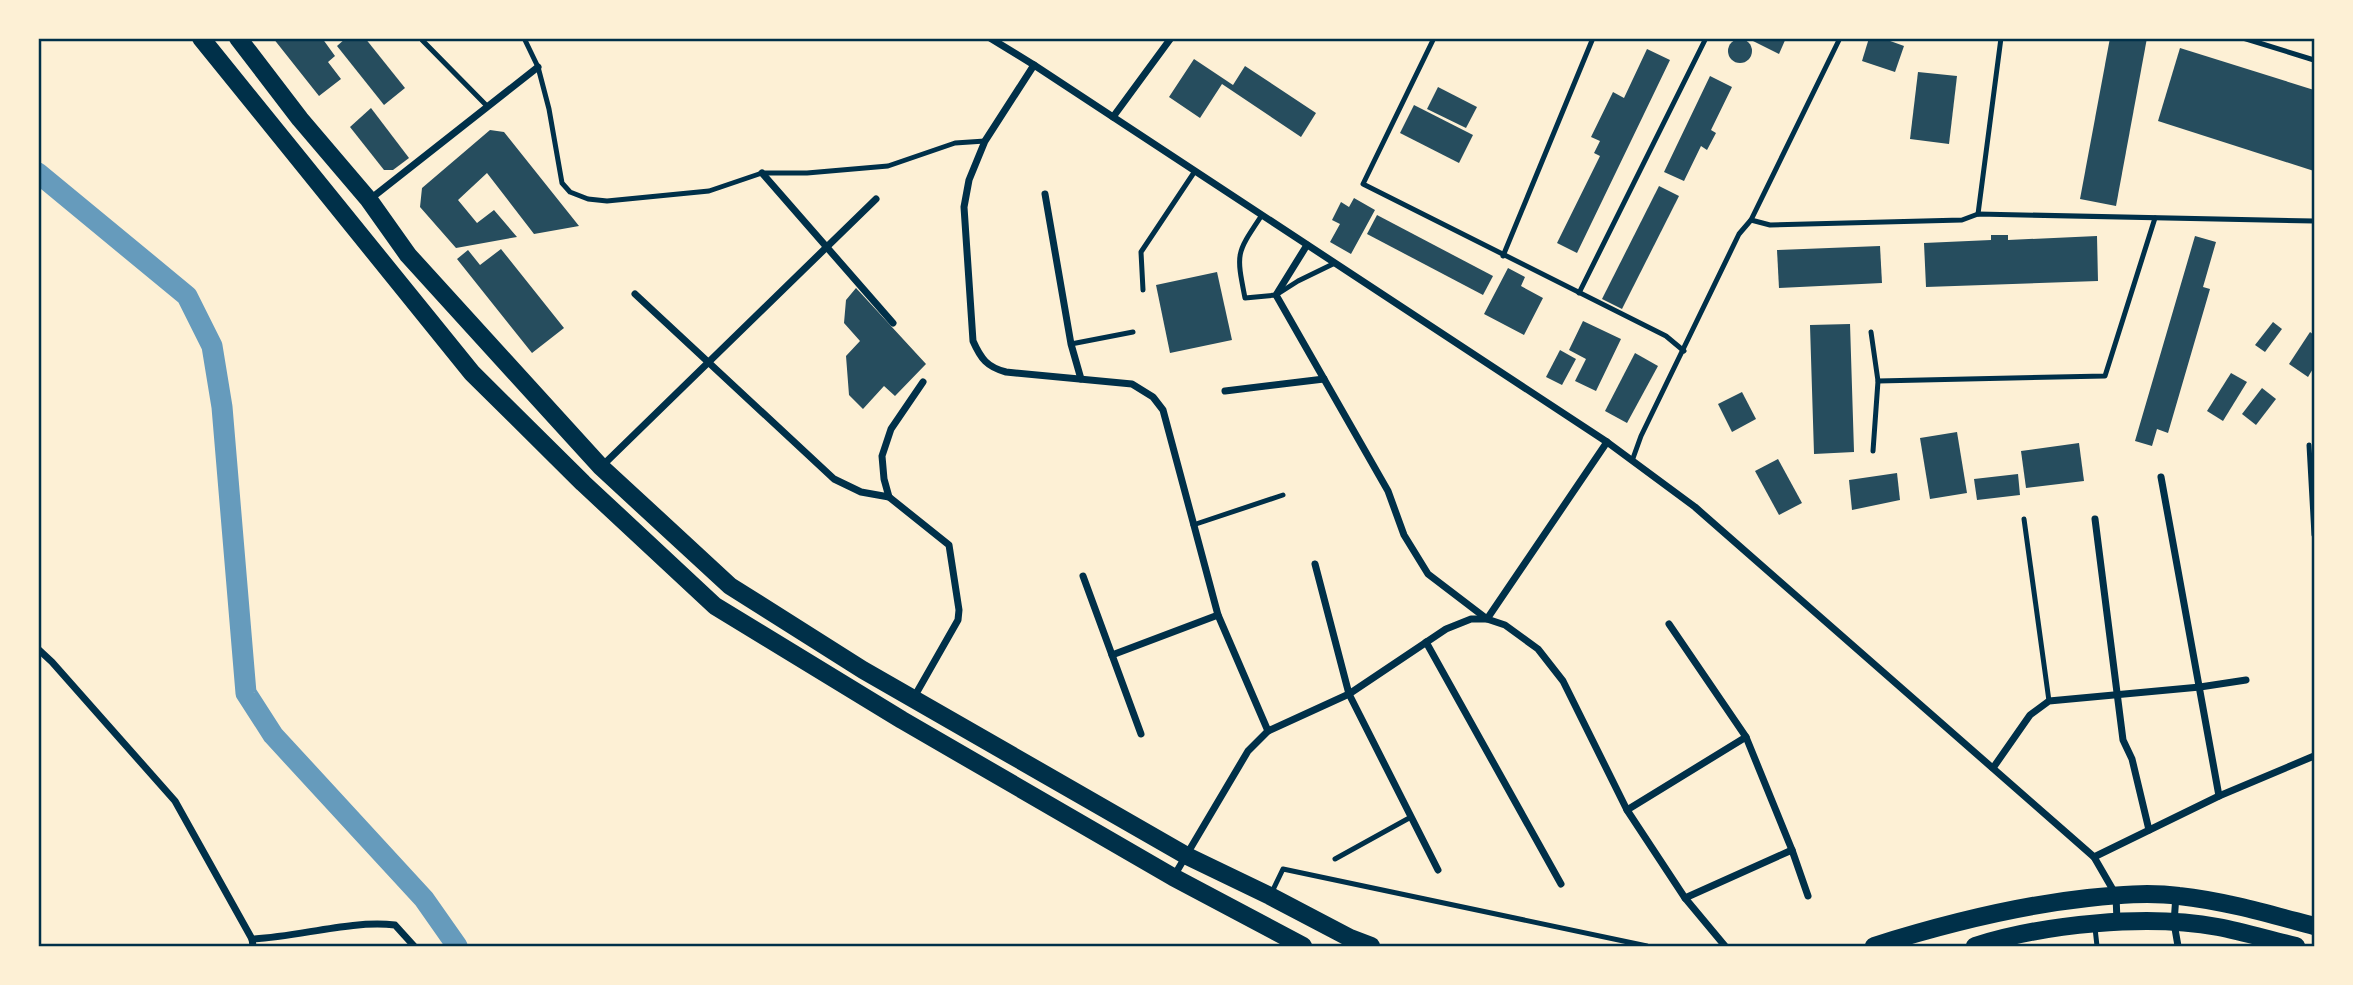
<svg xmlns="http://www.w3.org/2000/svg" width="2353" height="985" font-family="'DejaVu Sans',sans-serif">
<rect width="100%" height="100%" fill="#fdf0d5"/>
<g fill="none" stroke-linecap="round" stroke-linejoin="round">
<!-- canal -->
<path stroke="#669bbc" stroke-width="21" d="M38,173L187,296L212,346L222,407L246,693L273,735L424,899L457,946"/>
</g>
<!-- building -->
<g fill="#264d5e">
<path d="M273,38H322L335,56L328,62L341,79L319,96Z"/>
<path d="M346,38H365L405,88L384,105L337,46Z"/>
<path d="M1747,38H1786L1779,54Z"/>
<path d="M1869,38H1882L1904,46L1895,72L1862,61Z"/>
<path d="M2110,38H2147L2116,206L2080,199Z"/>
<circle cx="1740" cy="51" r="12"/>
<path d="M2180,48L2314,90V171L2158,121Z"/>
<path d="M1647,49L1670,60L1577,253L1557,243L1600,156L1594,153L1600,141L1591,137L1613,92L1624,98Z"/>
<path d="M1194,59L1233,85L1245,66L1316,113L1301,137L1222,84L1200,118L1169,97Z"/>
<path d="M1918,72L1957,76L1949,144L1910,139Z"/>
<path d="M1710,76L1732,87L1711,130L1716,133L1707,150L1701,146L1684,181L1664,172Z"/>
<path d="M1438,87L1477,107L1466,128L1427,109Z"/>
<path d="M1414,105L1473,135L1459,163L1400,133Z"/>
<path d="M371,108L409,158L393,170H384L350,127Z"/>
<path d="M490,130L504,132L579,226L534,234L487,173L458,200L477,223L494,210L517,237L456,248L420,207L422,188Z"/>
<path d="M1659,186L1679,196L1622,309L1602,299Z"/>
<path d="M1354,198L1375,210L1351,254L1330,242L1340,224L1332,220L1341,202L1349,207Z"/>
<path d="M1377,215L1493,276L1483,295L1367,234Z"/>
<path d="M1991,235H2008V240L2097,236L2098,281L1926,287L1924,243L1991,240Z"/>
<path d="M2195,236L2216,242L2203,287L2210,289L2168,433L2157,429L2152,446L2135,441Z"/>
<path d="M1880,246L1882,283L1779,288L1777,250Z"/>
<path d="M501,249L564,328L532,353L457,259L468,250L480,265Z"/>
<path d="M1508,268L1525,277L1521,286L1543,298L1524,335L1484,314Z"/>
<path d="M1217,272L1232,340L1170,353L1156,285Z"/>
<path d="M856,288L926,364L895,396L884,386L863,409L849,395L846,356L860,341L844,323L846,300Z"/>
<path d="M1583,321L1621,339L1596,391L1575,381L1586,359L1569,350Z"/>
<path d="M2273,322L2282,329L2265,352L2255,345Z"/>
<path d="M1850,324L1854,452L1814,454L1810,325Z"/>
<path d="M2310,332L2314,335V367L2308,377L2289,364Z"/>
<path d="M1560,350L1576,359L1562,385L1546,377Z"/>
<path d="M1635,353L1658,366L1627,423L1605,411Z"/>
<path d="M2231,373L2247,382L2223,421L2207,411Z"/>
<path d="M2262,388L2276,399L2256,425L2242,414Z"/>
<path d="M1742,392L1756,419L1732,432L1718,404Z"/>
<path d="M1957,432L1967,493L1930,499L1920,438Z"/>
<path d="M2079,443L2084,481L2026,488L2021,451Z"/>
<path d="M1778,459L1802,503L1779,515L1755,471Z"/>
<path d="M1897,473L1900,500L1852,510L1849,480Z"/>
<path d="M2018,474L2020,495L1977,500L1974,479Z"/>
</g>
<g fill="none" stroke-linecap="round" stroke-linejoin="round">
<!-- service -->
<g stroke="#003049" stroke-width="5">
<path d="M524,38L538,67L549,109L562,183L570,192L588,199L607,201L709,191L762,173H807L888,166L955,143L985,141"/>
<path d="M1434,38L1363,184L1666,336L1684,351"/>
<path d="M2243,38L2314,60"/>
<path d="M422,40L487,106"/>
<path d="M1978,214L2001,38"/>
<path d="M1262,215C1236,254 1236,252 1245,298L1276,295L1298,281L1335,263"/>
<path d="M1751,220L1770,225L1962,220L1978,214L2314,221"/>
<path d="M1503,256L1593,38"/>
<path d="M1143,290L1141,252L1195,171"/>
<path d="M1579,293L1706,38"/>
<path d="M1871,332L1878,381L2105,376L2155,218"/>
<path d="M1071,344L1133,332"/>
<path d="M2309,445L2314,535"/>
<path d="M1873,451L1878,381"/>
<path d="M1632,461L1641,436L1739,234L1751,220L1840,38"/>
<path d="M2024,519L2049,701"/>
<path d="M1193,525L1283,495"/>
<path d="M1335,859L1411,817"/>
<path d="M1271,894L1283,869L1647,946"/>
<path d="M2095,928L2097,946"/>
</g>
<!-- minor -->
<g stroke="#003049" stroke-width="7">
<path d="M990,38L1034,65L1607,442L1695,507L2094,857L2116,895L2117,922"/>
<path d="M1034,65L985,141L969,180L964,207L973,341C981,359 987,367 1006,372L1132,384L1153,397L1163,410L1218,615L1268,731"/>
<path d="M1113,117L1171,38"/>
<path d="M762,173L893,323"/>
<path d="M1045,194L1071,344L1081,379"/>
<path d="M369,200L538,67"/>
<path d="M1307,245L1276,295L1388,491L1404,535L1428,574L1487,619L1505,625L1538,649L1563,681L1627,810L1685,898L1725,946"/>
<path d="M635,294L834,479L861,492L889,497"/>
<path d="M1225,391L1324,379"/>
<path d="M601,467L876,199"/>
<path d="M2161,477L2219,796"/>
<path d="M2095,519L2123,740L2132,759L2149,830"/>
<path d="M1315,564L1349,694L1438,870"/>
<path d="M1083,576L1141,734"/>
<path d="M1669,624L1746,737L1792,850L1808,896"/>
<path d="M1426,642L1561,884"/>
<path d="M38,649L52,662L175,801L252,939L253,946"/>
<path d="M1112,655L1218,615"/>
<path d="M913,699L958,620L959,610L949,545L889,497L884,479L882,456L891,429L923,382"/>
<path d="M1993,768L2030,715L2049,701L2200,687L2246,680"/>
<path d="M1627,810L1746,737"/>
<path d="M2094,857L2219,796L2314,756"/>
<path d="M1174,876L1248,751L1268,731L1349,694L1446,629L1471,619H1487L1607,442"/>
<path d="M2176,895L2174,923L2178,946"/>
<path d="M1685,898L1792,850"/>
<path d="M252,939C299,937 349,920 395,925L414,946"/>
</g>
<!-- primary -->
<g stroke="#003049" stroke-width="18">
<path d="M201,38L472,373L583,483L715,606L902,720L1173,877L1303,946"/>
<path d="M238,38L300,119L369,200L408,255L601,467L730,586L863,670L1187,856L1270,896L1350,938L1371,946"/>
<path d="M1874,946C1944,924 2014,906 2088,898C2117,895 2149,892 2179,896C2225,901 2269,914 2314,926"/>
<path d="M1975,946C2044,924 2147,914 2218,927C2244,932 2270,940 2296,946"/>
</g>
</g>
<!-- border -->
<rect width="2353" height="985" fill="none" stroke="#fdf0d5" stroke-width="80"/>
<rect x="40" y="40" width="2273" height="905" fill="none" stroke="#003049" stroke-width="2.5"/>
</svg>
